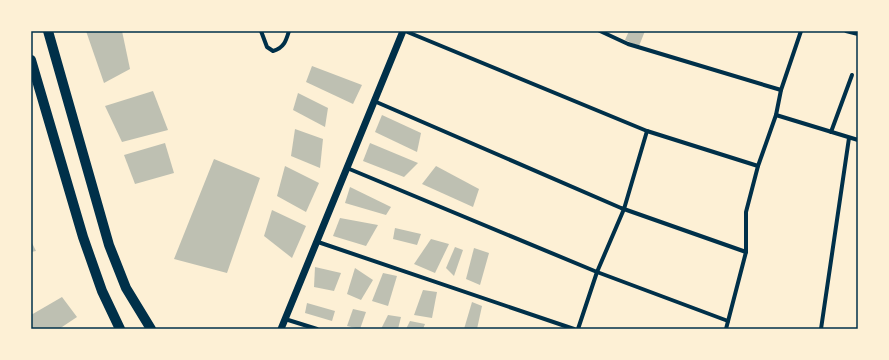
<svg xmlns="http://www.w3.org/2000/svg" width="889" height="360" font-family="'Noto Sans',sans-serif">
<rect width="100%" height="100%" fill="#fdf0d5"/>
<!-- building -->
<g fill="#bec0b2">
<path d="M86,31H122L130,69L104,83Z"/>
<path d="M629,31H645L639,46L625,40Z"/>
<path d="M312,66L362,85L353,104L306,82Z"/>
<path d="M153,91L168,130L122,142L105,106Z"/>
<path d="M298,93L328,108L325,127L293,110Z"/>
<path d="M382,115L421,133L417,152L375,132Z"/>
<path d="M295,129L323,139L320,168L291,156Z"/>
<path d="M165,143L174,173L135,184L124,155Z"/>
<path d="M370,143L418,163L404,177L363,161Z"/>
<path d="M214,159L260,178L227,273L174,259Z"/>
<path d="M285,166L319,183L306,212L277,196Z"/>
<path d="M436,166L479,189L473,207L422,184Z"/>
<path d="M350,187L391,207L386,215L345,203Z"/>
<path d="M272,210L306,226L292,258L264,236Z"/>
<path d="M340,218L378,225L366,246L333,236Z"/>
<path d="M395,228L421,234L417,245L393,239Z"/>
<path d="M431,239L449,244L435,273L414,264Z"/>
<path d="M31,241L36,251L31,252Z"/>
<path d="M455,247L463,250L454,276L446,268Z"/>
<path d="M474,248L489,253L480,285L466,279Z"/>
<path d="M315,267L341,273L334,291L314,287Z"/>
<path d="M355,268L373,280L361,300L347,294Z"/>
<path d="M383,273L397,276L388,306L372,301Z"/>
<path d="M423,290L437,292L432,318L414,315Z"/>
<path d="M62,297L77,317L59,329H31V315Z"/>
<path d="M472,302L482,306L477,329H464Z"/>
<path d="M307,303L335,311L332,321L305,313Z"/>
<path d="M353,309L366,312L360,329L347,326Z"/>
<path d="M388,315L401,317L398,329H381Z"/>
<path d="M410,321L425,324L423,329H406Z"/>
</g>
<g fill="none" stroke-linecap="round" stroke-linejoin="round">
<!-- minor -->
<g stroke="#003049" stroke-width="4">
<path d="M261,31L267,47L273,51C284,48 286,41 289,31"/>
<path d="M405,31L647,131L758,166"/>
<path d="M600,31L628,44L781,90"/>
<path d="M846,31L858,34"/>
<path d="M374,101L621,208L746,252"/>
<path d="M776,115L858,140"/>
<path d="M831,132L852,75"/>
<path d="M347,168L597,272L728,321"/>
<path d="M318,242L574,329"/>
<path d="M285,319L317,329"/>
<path d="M578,329L597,272L624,209L647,131"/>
<path d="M726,329L746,252V212L758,166L776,115L781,90L801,31"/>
<path d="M821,329L849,138"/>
</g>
<!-- tertiary -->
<path stroke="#003049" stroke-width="7" d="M281,329L403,31"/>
<!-- primary -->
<g stroke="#003049" stroke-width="10">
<path d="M48,31L109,245L126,288L151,329"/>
<path d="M31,60L83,237L102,291L120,329"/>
</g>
</g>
<!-- border -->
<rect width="889" height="360" fill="none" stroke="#fdf0d5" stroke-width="64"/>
<rect x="32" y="32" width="825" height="296" fill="none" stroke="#003049" stroke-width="1.5"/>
</svg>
